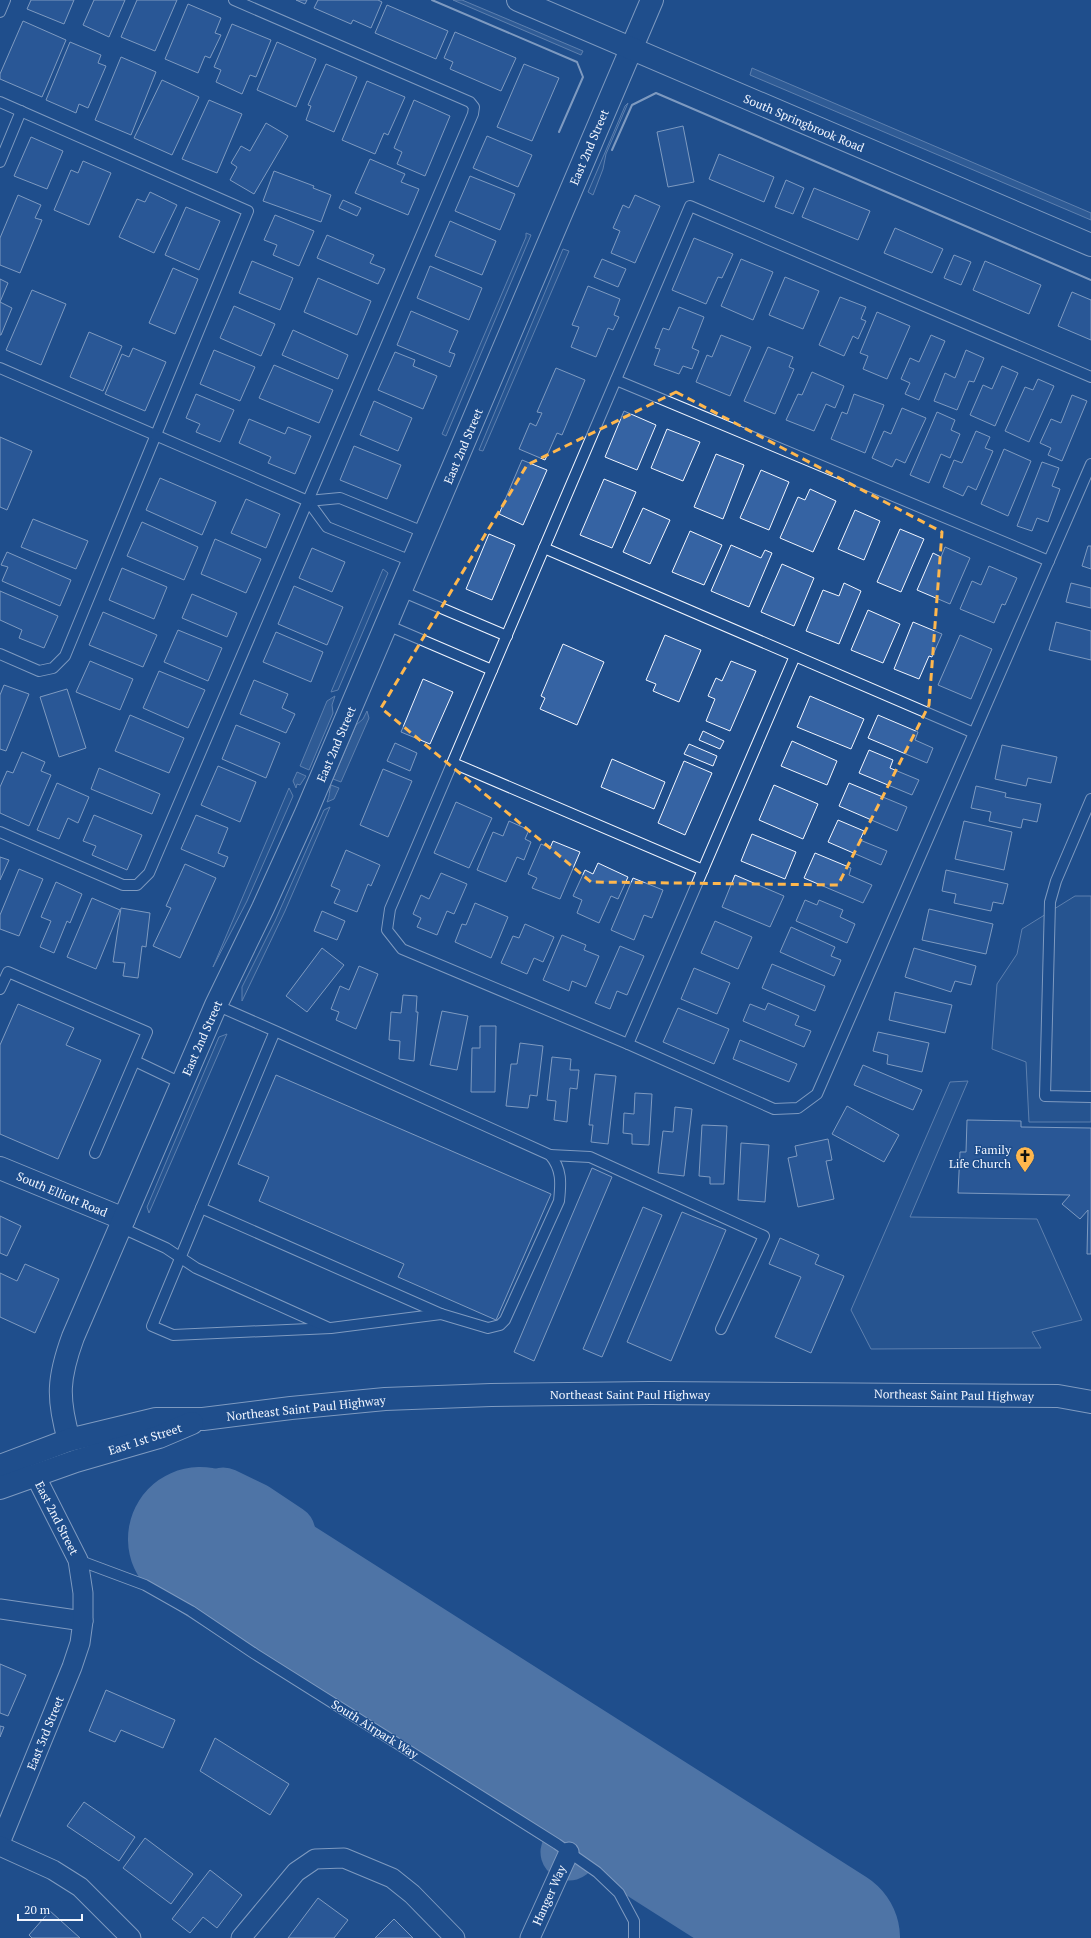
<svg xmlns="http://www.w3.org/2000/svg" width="1091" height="1938" font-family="'PT Serif',serif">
<rect width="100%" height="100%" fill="#1f4e8c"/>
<!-- built -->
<g fill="#305b95" stroke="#a8bbd7">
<path d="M628,103L606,154L603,169L593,195L588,192L625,106Z"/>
<path d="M526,233L531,235L446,436L442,434L526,237Z"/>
<path d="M563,249L569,251L483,451L479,450Z"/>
<path d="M383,569L388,573L338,690L331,692Z"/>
<path d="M289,788L293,796L247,901L213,967Z"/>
<path d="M330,807L285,911L242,1001V987L275,921L324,810Z"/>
<path d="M1075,896H1091V1122H1029L1026,1062L992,1049L997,984L1017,954L1022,929Z"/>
<path d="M227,1034L149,1213L147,1207L219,1037Z"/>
<path d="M968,1081L910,1217L1037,1219L1082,1320L1032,1332L1041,1348L871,1349L851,1310L950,1082Z"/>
</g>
<!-- water -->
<g fill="#446ba0" stroke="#a8bbd7">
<path d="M453,0H462L583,51L581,55Z"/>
<path d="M752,68L1091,213V220L750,75Z"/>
<path d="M335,696L332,705L333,713L309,770L300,766L327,701Z"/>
<path d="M367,711L369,718L341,782L333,779L356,725L363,719Z"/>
<path d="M297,772L306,776L300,785L297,784L296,788L293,781Z"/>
<path d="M331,785L339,788L334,799L327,802C330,796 329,791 331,785Z"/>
</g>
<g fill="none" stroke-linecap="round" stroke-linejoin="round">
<!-- taxiway -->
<g stroke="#88a2c6" stroke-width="57">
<path d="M200,1539L199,1519L211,1500L223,1496L254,1511L287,1533L291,1555L289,1595"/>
<path d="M569,1852L601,1794"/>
</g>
<!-- runway -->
<path stroke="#88a2c6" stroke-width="144" d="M200,1539L828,1938"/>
</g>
<!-- building -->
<g fill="#3563a3" stroke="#f2f6ff">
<path d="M31,0H74L64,24L27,9Z"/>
<path d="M94,0H125L109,37L83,25Z"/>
<path d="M137,0H177L155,51L121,37Z"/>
<path d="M296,0H307L305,4Z"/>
<path d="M318,0H378L382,2L371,28L353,20L351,24L314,8Z"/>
<path d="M188,4L221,18L215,33L221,35L210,58L205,56L198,73L165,59Z"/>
<path d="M387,5L448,31L436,59L375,33Z"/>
<path d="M23,21L66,40L42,97L0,79V74Z"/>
<path d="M232,24L271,40L256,77L250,75L242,94L216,82L221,70L214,67Z"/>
<path d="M455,32L516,58L501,91L450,69L453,62L444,58Z"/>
<path d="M70,42L101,55L98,63L106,66L88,108L79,104L76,113L46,100Z"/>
<path d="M277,42L316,59L296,107L257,90Z"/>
<path d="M121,57L156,72L131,135L95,120Z"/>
<path d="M326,64L357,77L334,132L306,120L311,106L308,105Z"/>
<path d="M524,64L559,78L532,141L497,127Z"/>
<path d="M162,80L199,97L172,155L134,138Z"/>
<path d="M367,81L405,97L388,135L384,133L375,154L342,140Z"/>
<path d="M209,100L242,114L217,173L182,159Z"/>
<path d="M414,100L450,116L425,176L397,164L402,152L394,148Z"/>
<path d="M266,123L288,136L254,194L230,180L237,167L231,163L241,146L250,151Z"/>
<path d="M683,126L694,182L668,187L657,132Z"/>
<path d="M487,136L532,155L518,187L473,168Z"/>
<path d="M31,137L63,151L47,189L14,176Z"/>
<path d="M719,154L774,177L764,202L709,179Z"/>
<path d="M370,159L405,174L401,182L419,189L408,215L355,193Z"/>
<path d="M83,161L111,173L89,225L54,210L71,170L78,173Z"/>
<path d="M274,171L314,186L313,188L331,195L321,222L263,201Z"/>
<path d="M470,176L515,194L500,230L455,211Z"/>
<path d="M786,180L804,188L793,214L775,207Z"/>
<path d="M814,188L870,211L858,240L802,217Z"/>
<path d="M150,192L177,205L154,253L119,237L137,199L145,202Z"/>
<path d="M18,195L41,205L35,218L42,220L20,273L0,265V238Z"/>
<path d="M635,195L660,206L635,263L611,253L620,231L613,228L623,205L629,208Z"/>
<path d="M343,200L361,208L357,216L339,208Z"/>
<path d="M186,207L220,221L199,270L165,255Z"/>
<path d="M275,215L314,231L299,266L273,255L277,245L264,240Z"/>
<path d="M450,221L496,241L482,275L435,256Z"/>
<path d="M895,228L943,249L932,273L884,253Z"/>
<path d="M327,235L374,255L370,263L385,269L378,284L317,258Z"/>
<path d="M694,238L733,254L722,278L718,277L706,304L672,290Z"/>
<path d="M954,255L971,262L961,285L944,278Z"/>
<path d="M602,259L626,269L618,287L594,277Z"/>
<path d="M741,259L773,272L753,320L721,306Z"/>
<path d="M252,261L293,278L280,310L239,293Z"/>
<path d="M985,261L1041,285L1029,314L973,290Z"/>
<path d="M430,266L482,288L469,320L417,298Z"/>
<path d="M173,268L198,279L175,334L149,323Z"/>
<path d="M785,277L819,291L803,329L769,315Z"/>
<path d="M318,278L371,301L357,335L304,312Z"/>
<path d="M0,279L8,283L0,302L12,308L1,335H0Z"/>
<path d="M588,286L620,299L614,315L619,317L613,330L608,328L596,357L571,347L579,327L572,325Z"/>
<path d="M32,290L66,304L41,365L6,350Z"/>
<path d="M1072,292L1091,300V340L1058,326Z"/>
<path d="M840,297L866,307L861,319L866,321L858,339L853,336L844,356L819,345Z"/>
<path d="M234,306L275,324L261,356L220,338Z"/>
<path d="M679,307L704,317L692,348L699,351L692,369L683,366L679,374L654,365L660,349L655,348L663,328L669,330Z"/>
<path d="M411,311L458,331L449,352L455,354L450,367L397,345Z"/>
<path d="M877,312L910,326L887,379L863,369L868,356L860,353Z"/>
<path d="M293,330L348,355L338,379L282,355Z"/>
<path d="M89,332L122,346L103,391L70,377Z"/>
<path d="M721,335L751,347L730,396L696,382L707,355L712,357Z"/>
<path d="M931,335L945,341L919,400L905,394L910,383L901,379L910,358L919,362Z"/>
<path d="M768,347L793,357L789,367L794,369L775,414L744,401Z"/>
<path d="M133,348L166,362L145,411L105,394L122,354L129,357Z"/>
<path d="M214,350L255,367L240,401L200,384Z"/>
<path d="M966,350L984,358L974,382L969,381L957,410L934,401L945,373L955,378Z"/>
<path d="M395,352L415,360L413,366L437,376L423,409L378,390Z"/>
<path d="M274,365L333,390L319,423L259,398Z"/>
<path d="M1002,366L1018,373L995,426L970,415L983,385L992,389Z"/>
<path d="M556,368L585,380L562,435L557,433L545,460L519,449L530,423L536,426L542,413L537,412Z"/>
<path d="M812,372L844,386L835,408L826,404L814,431L786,420L798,394L802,395Z"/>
<path d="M1038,379L1054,386L1029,442L1005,431L1025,387L1033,390Z"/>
<path d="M196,394L234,410L220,442L196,432L200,424L186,418Z"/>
<path d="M854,394L884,405L865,453L831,439L842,412L847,414Z"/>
<path d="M1072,395L1087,401L1062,461L1048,455L1051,448L1040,443L1051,419L1061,423Z"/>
<path d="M374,401L412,418L398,451L360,435Z"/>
<path d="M902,408L926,418L905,463L896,459L892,467L872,458L884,431L891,434Z"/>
<path d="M624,411L656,425L637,470L605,457Z"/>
<path d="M937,412L955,420L951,430L960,434L950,458L941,454L929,483L910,475Z"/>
<path d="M249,419L285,434L288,427L311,436L295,474L268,463L271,457L239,443Z"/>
<path d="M667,429L700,442L683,481L651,468Z"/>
<path d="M976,431L990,437L985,448L993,451L976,490L968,486L963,496L943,487L954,460L962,463Z"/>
<path d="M0,437L32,451L7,510L0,507Z"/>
<path d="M354,446L401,465L387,499L340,480Z"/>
<path d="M1004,449L1031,461L1008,516L981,504Z"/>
<path d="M716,454L744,465L723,519L694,507Z"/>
<path d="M522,460L547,470L523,525L499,514Z"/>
<path d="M1042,462L1059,468L1052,486L1060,489L1048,522L1037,518L1032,531L1017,526Z"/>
<path d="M761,470L789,482L769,530L740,518Z"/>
<path d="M160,478L216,502L202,535L146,510Z"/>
<path d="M604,479L636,492L612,548L580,535Z"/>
<path d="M810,489L836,501L813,552L780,538L798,497L805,500Z"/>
<path d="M246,499L280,514L266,548L231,533Z"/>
<path d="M643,508L670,520L650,564L623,552Z"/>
<path d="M855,510L880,521L864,560L838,549Z"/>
<path d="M33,519L88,541L76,569L21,547Z"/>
<path d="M142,522L198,547L184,580L127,556Z"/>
<path d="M900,529L924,539L901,592L877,582Z"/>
<path d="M690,531L722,545L704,585L672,572Z"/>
<path d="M489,534L515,545L492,600L466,589Z"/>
<path d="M215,539L261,559L246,593L201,574Z"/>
<path d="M731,545L761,558L765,550L772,553L749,607L711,591Z"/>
<path d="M1088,546H1091V569L1082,566Z"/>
<path d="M945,547L970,558L950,604L917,590L933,553L941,557Z"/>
<path d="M312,548L345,562L332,592L299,578Z"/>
<path d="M7,552L71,580L60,606L2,581L8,567L1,565Z"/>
<path d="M782,564L814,578L794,626L761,612Z"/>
<path d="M989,566L1017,578L1005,605L1002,604L994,623L960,609L972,581L981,585Z"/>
<path d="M122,568L167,587L154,619L109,600Z"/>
<path d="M844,583L861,591L839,644L806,631L823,590L839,596Z"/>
<path d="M1071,583L1091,588V608L1066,602Z"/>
<path d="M294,586L343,607L327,645L278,624Z"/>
<path d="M0,591L58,616L44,648L19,638L22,630L0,620Z"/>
<path d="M192,594L237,613L227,637L182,618Z"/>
<path d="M868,610L900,624L883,663L851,650Z"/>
<path d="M103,612L157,635L143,667L89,645Z"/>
<path d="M913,622L942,634L932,657L929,656L919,679L894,669Z"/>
<path d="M1056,622L1091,631V660L1049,650Z"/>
<path d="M178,630L222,648L208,681L164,662Z"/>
<path d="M276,632L323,652L311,682L263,662Z"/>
<path d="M665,635L701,650L679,702L653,691L656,684L646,680Z"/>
<path d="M960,635L992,649L971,699L938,685Z"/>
<path d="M563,644L604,662L577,725L540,709L545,698L541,696Z"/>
<path d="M90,661L133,679L120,710L76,692Z"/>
<path d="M731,661L756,671L730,731L706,721L715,699L708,696L716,678L722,681Z"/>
<path d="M159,671L205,690L188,728L143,708Z"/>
<path d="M423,679L453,692L430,744L401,732Z"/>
<path d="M254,680L288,694L282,708L295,714L286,733L240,714Z"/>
<path d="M4,685L29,694L6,751L0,749V695Z"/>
<path d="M67,689L86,748L59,757L40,697Z"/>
<path d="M810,696L864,719L851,749L797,727Z"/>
<path d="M130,715L184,738L169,773L115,751Z"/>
<path d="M878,715L918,732L915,740L933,748L927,763L868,738Z"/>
<path d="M236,725L280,743L266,778L222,759Z"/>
<path d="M703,731L724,741L720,749L699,740Z"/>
<path d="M792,741L837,761L827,785L781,766Z"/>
<path d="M395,743L417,753L410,771L387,761Z"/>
<path d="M689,744L717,756L713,766L684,754Z"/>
<path d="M1002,745L1057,757L1051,783L1028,778L1026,786L995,779Z"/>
<path d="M869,750L893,760L890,768L919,780L912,795L859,773Z"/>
<path d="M22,752L45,762L41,771L51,775L29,826L0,813V787L7,771L13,773Z"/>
<path d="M612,759L665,782L654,809L601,787Z"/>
<path d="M684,761L712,773L685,835L658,823Z"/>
<path d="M218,766L256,782L240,822L201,805Z"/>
<path d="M99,768L160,794L152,814L91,789Z"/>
<path d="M383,769L412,781L388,837L360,825Z"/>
<path d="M57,783L89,797L78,823L68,818L59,839L37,830Z"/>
<path d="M849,783L907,807L897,831L839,806Z"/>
<path d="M774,785L818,804L803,839L759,820Z"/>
<path d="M976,786L1006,793L1005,797L1041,804L1037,822L1023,819L1021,828L989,821L991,812L971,808Z"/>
<path d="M456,802L492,818L469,868L434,853Z"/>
<path d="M94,815L142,835L127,870L92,855L96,846L83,841Z"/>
<path d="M196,815L228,828L218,853L228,857L224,867L181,849Z"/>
<path d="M838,820L864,831L860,840L887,851L881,865L828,842Z"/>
<path d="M509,821L529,830L525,839L531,842L524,860L517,857L506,882L477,870L493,832L503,836Z"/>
<path d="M964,821L1012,832L1004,870L955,859Z"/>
<path d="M752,834L796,852L785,879L741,861Z"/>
<path d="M553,841L580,852L560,899L532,888L537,878L528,874L541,844L550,848Z"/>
<path d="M346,850L380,865L371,886L368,884L357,912L334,903L340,890L331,886Z"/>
<path d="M815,853L851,868L849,875L872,885L863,903L804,878Z"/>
<path d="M0,857L9,860L0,880Z"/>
<path d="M598,863L628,877L618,899L611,896L599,923L577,913L582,900L573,896L585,870L593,874Z"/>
<path d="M185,864L216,878L180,958L153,946L171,908L166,906Z"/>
<path d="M19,869L43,879L19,936L0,929V915Z"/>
<path d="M946,870L1008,884L1003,904L993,902L991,911L954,903L956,894L942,891Z"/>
<path d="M441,873L467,884L454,914L447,911L437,935L417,927L421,918L413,914L421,895L429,899Z"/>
<path d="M735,875L784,896L770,927L722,907Z"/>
<path d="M633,878L663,890L652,918L644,915L634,940L611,930Z"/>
<path d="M56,882L82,894L70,923L67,921L54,953L40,947L51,921L41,917Z"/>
<path d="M92,898L120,910L96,969L67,957Z"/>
<path d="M805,900L817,905L819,900L843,910L840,917L855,924L847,943L796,921Z"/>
<path d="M475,903L508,917L491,958L455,942L462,924L466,925Z"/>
<path d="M121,908L150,913L146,947L142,946L138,978L123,976L125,963L113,962Z"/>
<path d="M929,909L993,924L986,954L922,940Z"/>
<path d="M322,911L345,921L337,940L314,931Z"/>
<path d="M715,921L752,937L738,969L701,953Z"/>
<path d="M525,924L554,937L543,962L534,958L527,974L501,963L513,936L519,938Z"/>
<path d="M791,927L835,947L831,956L841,960L834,976L780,952Z"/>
<path d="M562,935L586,945L584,950L599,956L586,987L572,981L569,991L543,980Z"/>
<path d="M620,946L644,956L627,995L617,991L610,1009L595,1003Z"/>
<path d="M322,948L344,965L307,1012L286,996Z"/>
<path d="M914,948L976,966L971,985L955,981L951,992L905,977Z"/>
<path d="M772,964L825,986L815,1011L762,988Z"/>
<path d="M359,966L378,974L356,1029L336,1020L339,1012L331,1009L340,986L349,990Z"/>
<path d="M694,968L730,983L717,1014L681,999Z"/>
<path d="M895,992L952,1005L945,1033L889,1020Z"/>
<path d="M403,995L417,996L416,1012H418L414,1061L399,1059L400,1041L389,1040L391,1012L401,1013Z"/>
<path d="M768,1003L799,1016L795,1025L811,1031L804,1047L743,1021L750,1004L765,1010Z"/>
<path d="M18,1004L74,1028L66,1045L101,1060L58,1159L0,1134V1045Z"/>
<path d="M678,1008L729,1029L714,1064L663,1042Z"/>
<path d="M442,1011L468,1016L457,1070L430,1065Z"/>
<path d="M480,1026H496L495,1092H471L472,1048H480Z"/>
<path d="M878,1032L929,1043L922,1072L887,1064L888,1055L873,1051Z"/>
<path d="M740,1040L797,1064L789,1082L733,1059Z"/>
<path d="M520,1043L543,1046L537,1096L530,1095L528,1108L506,1106L511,1064H517Z"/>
<path d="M552,1057L571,1059L570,1070H579L577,1089L570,1088L567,1122L554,1120L556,1101L547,1100Z"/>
<path d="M863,1065L922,1090L913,1110L854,1085Z"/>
<path d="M595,1074L616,1076L608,1144L591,1142L593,1125H589Z"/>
<path d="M276,1075L551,1194L496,1320L398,1277L404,1264L259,1201L269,1177L238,1164Z"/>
<path d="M635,1093L652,1094L649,1145L632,1144V1134L623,1133L624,1113L634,1114Z"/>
<path d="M847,1106L899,1135L884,1162L832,1134Z"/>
<path d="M675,1107L692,1109L684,1176L658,1173L663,1131L673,1132Z"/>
<path d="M967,1120L1021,1121V1127L1091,1128V1254H1087L1088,1210L1080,1219L1062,1204L1070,1195L958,1193L960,1152H966Z"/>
<path d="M702,1125L727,1126L724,1184H710V1177L699,1176Z"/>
<path d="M828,1139L832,1160L826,1161L834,1199L798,1207L788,1158L797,1156L795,1146Z"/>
<path d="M741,1143L769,1145L765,1202L738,1200Z"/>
<path d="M592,1168L612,1177L534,1361L514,1352Z"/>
<path d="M643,1207L662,1215L602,1357L583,1349Z"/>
<path d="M682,1212L726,1230L671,1361L627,1342Z"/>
<path d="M0,1216L21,1226L7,1256L0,1253Z"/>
<path d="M780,1238L819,1255L815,1264L844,1276L811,1353L775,1337L801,1277L769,1264Z"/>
<path d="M25,1264L59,1279L35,1333L0,1317V1273L17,1281Z"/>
<path d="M0,1664L26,1675L8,1716L0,1713Z"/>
<path d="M106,1690L175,1720L163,1748L121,1730L115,1742L89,1731Z"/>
<path d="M0,1726L4,1727L0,1737Z"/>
<path d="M215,1738L289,1784L270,1815L200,1771Z"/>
<path d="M84,1802L135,1837L119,1861L67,1826Z"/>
<path d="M145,1838L193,1874L171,1904L123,1868Z"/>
<path d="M210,1870L242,1895L217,1928L203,1917L190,1933L172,1919Z"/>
<path d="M318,1898L348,1920L334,1938H288Z"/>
<path d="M50,1911L80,1938H32L29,1935Z"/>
<path d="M394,1919L413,1938H375Z"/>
</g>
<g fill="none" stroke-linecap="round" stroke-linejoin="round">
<defs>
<g id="lane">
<path d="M0,12L5,0"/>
<path d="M0,102L248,211L65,656L53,668L39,671L0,654"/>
<path d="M0,162L21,111"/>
<path d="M0,368L308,501L340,498L426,533"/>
<path d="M1091,377L690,206L390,909L387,930L402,949L628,1044L774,1109L798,1108L817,1094L1091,464"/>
<path d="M616,380L1049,561"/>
<path d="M308,501L327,527L414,562"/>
<path d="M544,548L974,733"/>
<path d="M401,591L507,636"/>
<path d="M387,625L492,670"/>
<path d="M453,763L703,870"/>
<path d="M1091,799L1056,881L1050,902L1045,1096L1091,1097"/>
<path d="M0,832L123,885H137L149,873L473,114L474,107L470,102L234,0"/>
<path d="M0,989L8,972L147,1032L95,1153"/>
<path d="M216,1005L275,1031L550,1155C562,1169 561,1183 559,1201L505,1320L500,1325L488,1328L441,1314L201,1208L275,1031"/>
<path d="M628,1044L795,656"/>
<path d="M135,1061L181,1083"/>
<path d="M550,1155L590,1157L764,1236L721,1329"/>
<path d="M201,1208L152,1326L173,1335L331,1328L441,1314"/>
<path d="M120,1227L166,1248L196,1268L329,1328"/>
<path d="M78,1560L145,1585L191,1611L255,1654L557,1844L597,1872L619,1893L634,1921V1938"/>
</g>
<g id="street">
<path d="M0,1609L83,1621"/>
<path d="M0,1843L72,1667L80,1643L83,1621V1593L78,1560L35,1475"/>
<path d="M0,1846L53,1870L80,1887L131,1938"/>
<path d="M241,1938L296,1872L315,1859L344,1858L392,1878L412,1894L455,1938"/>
<path d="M530,1938L569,1852"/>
</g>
<g id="secondary">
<path d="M0,1168L124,1219"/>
<path d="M69,1440C57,1398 58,1378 73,1337L216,1005L263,908L306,813L652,0"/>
</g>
<g id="primary">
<path d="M0,1466L69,1440L156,1419H203L291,1408L385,1399L491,1395L650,1393L1058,1396L1091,1402"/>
<path d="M0,1488L76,1461L159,1437L192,1423"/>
</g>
<path id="highway" d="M518,0L1091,245"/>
</defs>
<!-- lane casing -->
<use href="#lane" stroke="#f2f6ff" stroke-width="12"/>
<!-- street casing -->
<use href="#street" stroke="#f2f6ff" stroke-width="21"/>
<!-- secondary casing -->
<use href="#secondary" stroke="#f2f6ff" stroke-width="24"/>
<!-- primary casing -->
<use href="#primary" stroke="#f2f6ff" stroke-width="24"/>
<!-- highway casing -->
<use href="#highway" stroke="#f2f6ff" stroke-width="24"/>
<!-- lane -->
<use href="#lane" stroke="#1f4e8c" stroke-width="10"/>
<!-- street -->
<use href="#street" stroke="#1f4e8c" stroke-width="19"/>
<!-- secondary -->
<use href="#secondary" stroke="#1f4e8c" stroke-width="22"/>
<!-- primary -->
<use href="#primary" stroke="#1f4e8c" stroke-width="22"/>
<!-- highway -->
<use href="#highway" stroke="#1f4e8c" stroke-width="22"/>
<!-- wall -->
<g stroke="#f2f6ff" stroke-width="2">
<path d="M432,0L577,62L583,77L559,132"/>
<path d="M612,150L632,105L656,93L1091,280"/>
</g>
</g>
<!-- marked area -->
<path d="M0 0H1091V1938H0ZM676,392L942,532L929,705L838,885L591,882L381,708L527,465Z" fill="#1f4e8c" fill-opacity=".55" fill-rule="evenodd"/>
<path fill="none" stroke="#ffb74d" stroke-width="3" stroke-dasharray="8 5" stroke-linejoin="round" d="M676,392L942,532L929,705L838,885L591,882L381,708L527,465Z"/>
<!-- icons -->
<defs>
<symbol id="church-pin" viewBox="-11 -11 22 30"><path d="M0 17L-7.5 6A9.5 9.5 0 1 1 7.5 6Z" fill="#ffb74d" stroke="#1f4e8c"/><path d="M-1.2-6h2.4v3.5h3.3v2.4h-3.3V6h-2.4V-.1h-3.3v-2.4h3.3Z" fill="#111"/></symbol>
</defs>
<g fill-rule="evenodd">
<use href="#church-pin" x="1014" y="1145" width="22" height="30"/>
</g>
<g text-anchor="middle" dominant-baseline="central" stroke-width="3" stroke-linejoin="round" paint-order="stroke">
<!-- street labels -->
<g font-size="12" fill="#f2f6ff" stroke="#1f4e8c">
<text transform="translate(804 123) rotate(23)">South Springbrook Road</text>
<text transform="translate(589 147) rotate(-67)">East 2nd Street</text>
<text transform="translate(463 446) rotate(-67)">East 2nd Street</text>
<text transform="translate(336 744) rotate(-67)">East 2nd Street</text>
<text transform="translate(202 1038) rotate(-66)">East 2nd Street</text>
<text transform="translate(62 1194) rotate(23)">South Elliott Road</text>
<text x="630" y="1394">Northeast Saint Paul Highway</text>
<text transform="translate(954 1395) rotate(1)">Northeast Saint Paul Highway</text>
<text transform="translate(306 1408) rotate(-6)">Northeast Saint Paul Highway</text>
<text transform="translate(145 1439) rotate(-18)">East 1st Street</text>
<text transform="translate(57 1518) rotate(63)">East 2nd Street</text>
<text transform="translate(375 1729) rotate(32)">South Airpark Way</text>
<text transform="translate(45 1733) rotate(-68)">East 3rd Street</text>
<text transform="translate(549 1895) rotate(-66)">Hanger Way</text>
</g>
<!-- poi labels -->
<g font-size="12" fill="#f2f6ff" stroke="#1f4e8c" text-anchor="end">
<text x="1011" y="1149">Family<tspan x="1011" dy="14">Life Church</tspan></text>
</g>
</g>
<!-- scale -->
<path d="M18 1914v6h64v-6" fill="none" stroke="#f2f6ff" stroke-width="2"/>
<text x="24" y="1914" font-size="12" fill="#f2f6ff" stroke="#1f4e8c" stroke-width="3" paint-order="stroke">20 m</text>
</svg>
